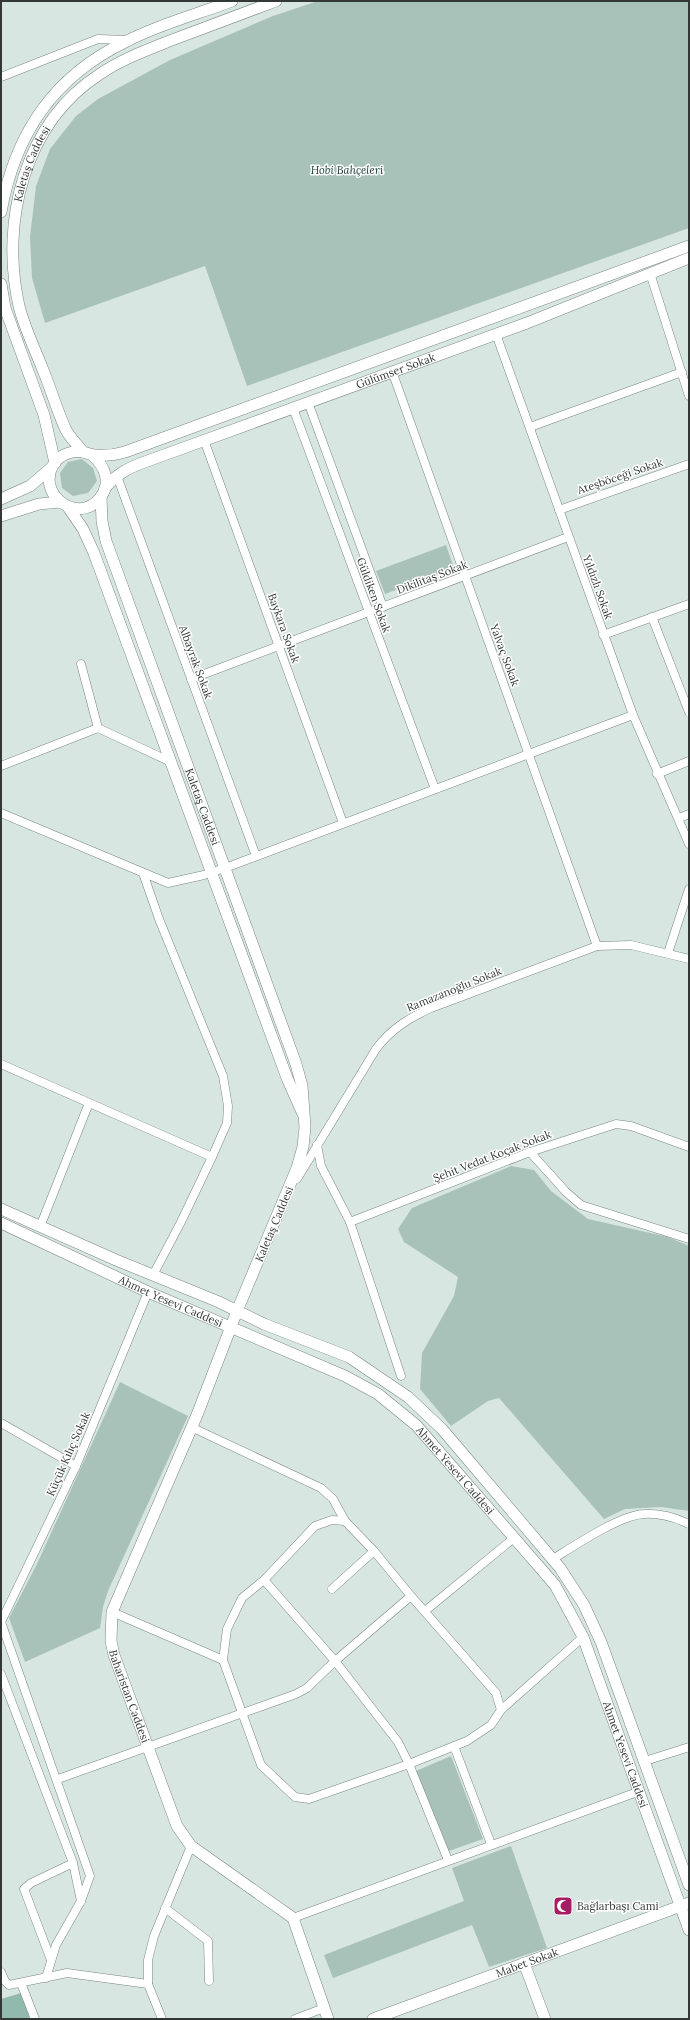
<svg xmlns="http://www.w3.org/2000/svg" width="690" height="2020" font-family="Lora,serif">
<rect width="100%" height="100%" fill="#d8e6e1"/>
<!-- green -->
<g fill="#a8c2ba">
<path d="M318,1H689V228L247,386L205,266L45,323L32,278L30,237L36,186L50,149L76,116L98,99L170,60L273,16Z"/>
<path d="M82,459L93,468L97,481L88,493L73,496L62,488L60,473L68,462Z"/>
<path d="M446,545L454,568L385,594L376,571Z"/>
<path d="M511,1166L534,1170L551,1191L588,1219L668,1237L689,1246V1511L661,1507L625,1509L604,1519L499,1398L488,1401L451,1426L420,1389L422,1353L454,1296L458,1277L404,1242L398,1229L412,1208Z"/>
<path d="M120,1382L188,1416L108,1591L103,1607L100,1628L25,1662L9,1618L37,1564Z"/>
<path d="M451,1756L483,1839L449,1851L416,1771Z"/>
<path d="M511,1846L547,1948L489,1967L472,1925L333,1978L324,1955L464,1901L452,1868Z"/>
</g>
<!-- forest -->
<path fill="#91b9ad" d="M21,1993L30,2019H1V1999Z"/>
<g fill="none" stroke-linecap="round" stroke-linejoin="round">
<defs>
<g id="street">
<path d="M1,77L98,39L127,40"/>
<path d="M650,273L689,396"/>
<path d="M496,334L633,715L689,844"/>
<path d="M392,371L597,946"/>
<path d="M308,402L383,607"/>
<path d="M293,408L435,789"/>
<path d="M530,427L682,372"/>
<path d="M204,440L343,823"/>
<path d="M117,476L256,856"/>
<path d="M559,510L689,464"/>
<path d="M652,617L689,712"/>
<path d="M603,635L689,604"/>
<path d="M81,664L98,728L171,762"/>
<path d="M191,679L568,537"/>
<path d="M1,766L98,728"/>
<path d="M657,774L689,761"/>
<path d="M1,813L168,883L204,875L233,865L633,715"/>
<path d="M679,818L689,814"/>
<path d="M143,873L159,919L223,1076L228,1106L227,1123L212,1157L181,1222L153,1275"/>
<path d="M668,953L689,889"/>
<path d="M1,1064L212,1157"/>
<path d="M317,1145L321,1166L350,1222L401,1376"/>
<path d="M530,1152L566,1192L581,1205L689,1239"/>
<path d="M297,1179L376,1049C391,1029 409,1018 431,1008L597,946L631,945L689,959"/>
<path d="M350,1222L530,1152L616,1124L631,1126L689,1147"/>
<path d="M40,1227L89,1103"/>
<path d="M1,1423L76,1466"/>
<path d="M191,1427L321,1488L333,1499L345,1521"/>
<path d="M553,1559C574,1546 620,1515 644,1514C659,1513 676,1518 689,1524"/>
<path d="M264,1580L242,1598L227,1629L223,1660L261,1765L295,1797L309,1799L409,1764L448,1860"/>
<path d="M332,1589L374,1551"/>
<path d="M425,1611L514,1538"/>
<path d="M112,1612L223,1660"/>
<path d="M1,1622L90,1876L81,1901L56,1945L46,1978"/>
<path d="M1,1622L76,1466L148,1292"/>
<path d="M1,1674L73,1863L81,1901"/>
<path d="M501,1710L583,1637"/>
<path d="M454,1746L491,1844"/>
<path d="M645,1761L689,1747"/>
<path d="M58,1779L296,1694L307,1688L335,1661L411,1596L374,1551L345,1521L332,1520L315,1526L264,1580L335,1661L398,1742L409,1764L467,1741L491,1725L501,1710L496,1693L411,1596"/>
<path d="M165,1908L208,1941L209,1981"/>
<path d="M293,1918L640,1791"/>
<path d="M51,1960L24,1889L31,1883L73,1863"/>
<path d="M1,1972L5,1981L9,1985L67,1973L148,1984L162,2019"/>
<path d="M21,1983L35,2019"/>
<path d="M148,1984V1960L154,1936L191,1846"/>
<path d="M295,2019L324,2008"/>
</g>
<g id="secondary">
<path d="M1,212C15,133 54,76 127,41C160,24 198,14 232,1"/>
<path d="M1,284L5,308L44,415L55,463"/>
<path id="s1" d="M83,452C78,445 70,438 66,430C57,411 51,389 43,370C35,349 24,327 19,306C0,222 24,123 100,74C122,59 147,50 172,40C206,27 241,14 276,1"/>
<path d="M92,455C105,466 112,483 100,498C77,527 32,491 56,461C62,454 74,450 83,452C87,453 91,455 95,455C106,456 115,455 125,452L689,246"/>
<path id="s2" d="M105,488C116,475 126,469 142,463L527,323L689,258"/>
<path id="s3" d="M101,497L102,521L106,541L296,1064L302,1086L305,1127L303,1147L297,1168L237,1311L197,1415L112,1612L111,1641L114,1655L177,1826L191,1846L293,1918L328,2019"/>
<path d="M1,499L30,486L51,468"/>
<path d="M68,507L83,529L94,553L287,1078L303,1114"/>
<path d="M1,516L39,504L60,502"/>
<path d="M1,1209L116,1260L219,1302L264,1324L349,1357L408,1397L442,1429L560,1568L584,1605L601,1642L689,1885"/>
<path id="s4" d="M1,1223L148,1292L345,1376L378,1394L416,1425L555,1585L583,1637L689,1930"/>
<path d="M524,1963L545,2019"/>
<path id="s5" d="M373,2019L689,1903"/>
</g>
</defs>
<!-- street casing -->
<use href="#street" stroke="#7a8683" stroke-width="9"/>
<!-- secondary casing -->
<use href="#secondary" stroke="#7a8683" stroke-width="12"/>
<!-- street -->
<use href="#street" stroke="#fff" stroke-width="8"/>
<!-- secondary -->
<use href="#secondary" stroke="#fff" stroke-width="11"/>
</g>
<!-- icons -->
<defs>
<symbol id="mosque-square" viewBox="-11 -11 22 22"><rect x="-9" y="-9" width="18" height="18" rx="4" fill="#a61c63" stroke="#fff"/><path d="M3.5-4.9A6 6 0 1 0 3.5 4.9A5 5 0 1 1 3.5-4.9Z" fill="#fff"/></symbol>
</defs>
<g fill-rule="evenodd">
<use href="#mosque-square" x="552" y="1895" width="22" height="22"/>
</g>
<g text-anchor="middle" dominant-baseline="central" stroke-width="3" stroke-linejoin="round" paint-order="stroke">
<!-- street labels -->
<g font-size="11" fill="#333837" stroke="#fff">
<text stroke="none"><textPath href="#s1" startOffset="306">Kaletaş Caddesi</textPath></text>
<text stroke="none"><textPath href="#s2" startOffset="315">Gülümser Sokak</textPath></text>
<text transform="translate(620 476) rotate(-19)">Ateşböceği Sokak</text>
<text transform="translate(432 577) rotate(-21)">Dikilitaş Sokak</text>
<text transform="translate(598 587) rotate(70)">Yıldızlı Sokak</text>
<text transform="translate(374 595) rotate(70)">Güldiken Sokak</text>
<text transform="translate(284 628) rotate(70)">Baykara Sokak</text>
<text transform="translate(505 655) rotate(70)">Yalvaç Sokak</text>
<text transform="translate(196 662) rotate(70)">Albayrak Sokak</text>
<text stroke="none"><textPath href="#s3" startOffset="327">Kaletaş Caddesi</textPath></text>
<text transform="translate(454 989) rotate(-22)">Ramazanoğlu Sokak</text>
<text transform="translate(492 1156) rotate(-21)">Şehit Vedat Koçak Sokak</text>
<text transform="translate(274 1224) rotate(-67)">Kaletaş Caddesi</text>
<text stroke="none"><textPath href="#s4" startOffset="187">Ahmet Yesevi Caddesi</textPath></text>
<text transform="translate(68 1454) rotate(-66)">Küçük Kılıç Sokak</text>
<text stroke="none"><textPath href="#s4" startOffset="523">Ahmet Yesevi Caddesi</textPath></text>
<text stroke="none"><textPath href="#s3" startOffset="1275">Baharistan Caddesi</textPath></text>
<text stroke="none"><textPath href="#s4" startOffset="859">Ahmet Yesevi Caddesi</textPath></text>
<text stroke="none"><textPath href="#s5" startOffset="164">Mabet Sokak</textPath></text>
</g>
<!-- park labels -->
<g font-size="11" font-style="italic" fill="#133930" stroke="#fff">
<text x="347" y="170">Hobi Bahçeleri</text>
</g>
<!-- poi labels -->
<g font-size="11" fill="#333837" stroke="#fff" text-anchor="start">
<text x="577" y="1906">Bağlarbaşı Cami</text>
</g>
</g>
<!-- border -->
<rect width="690" height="2020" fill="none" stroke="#333837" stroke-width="4"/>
</svg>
